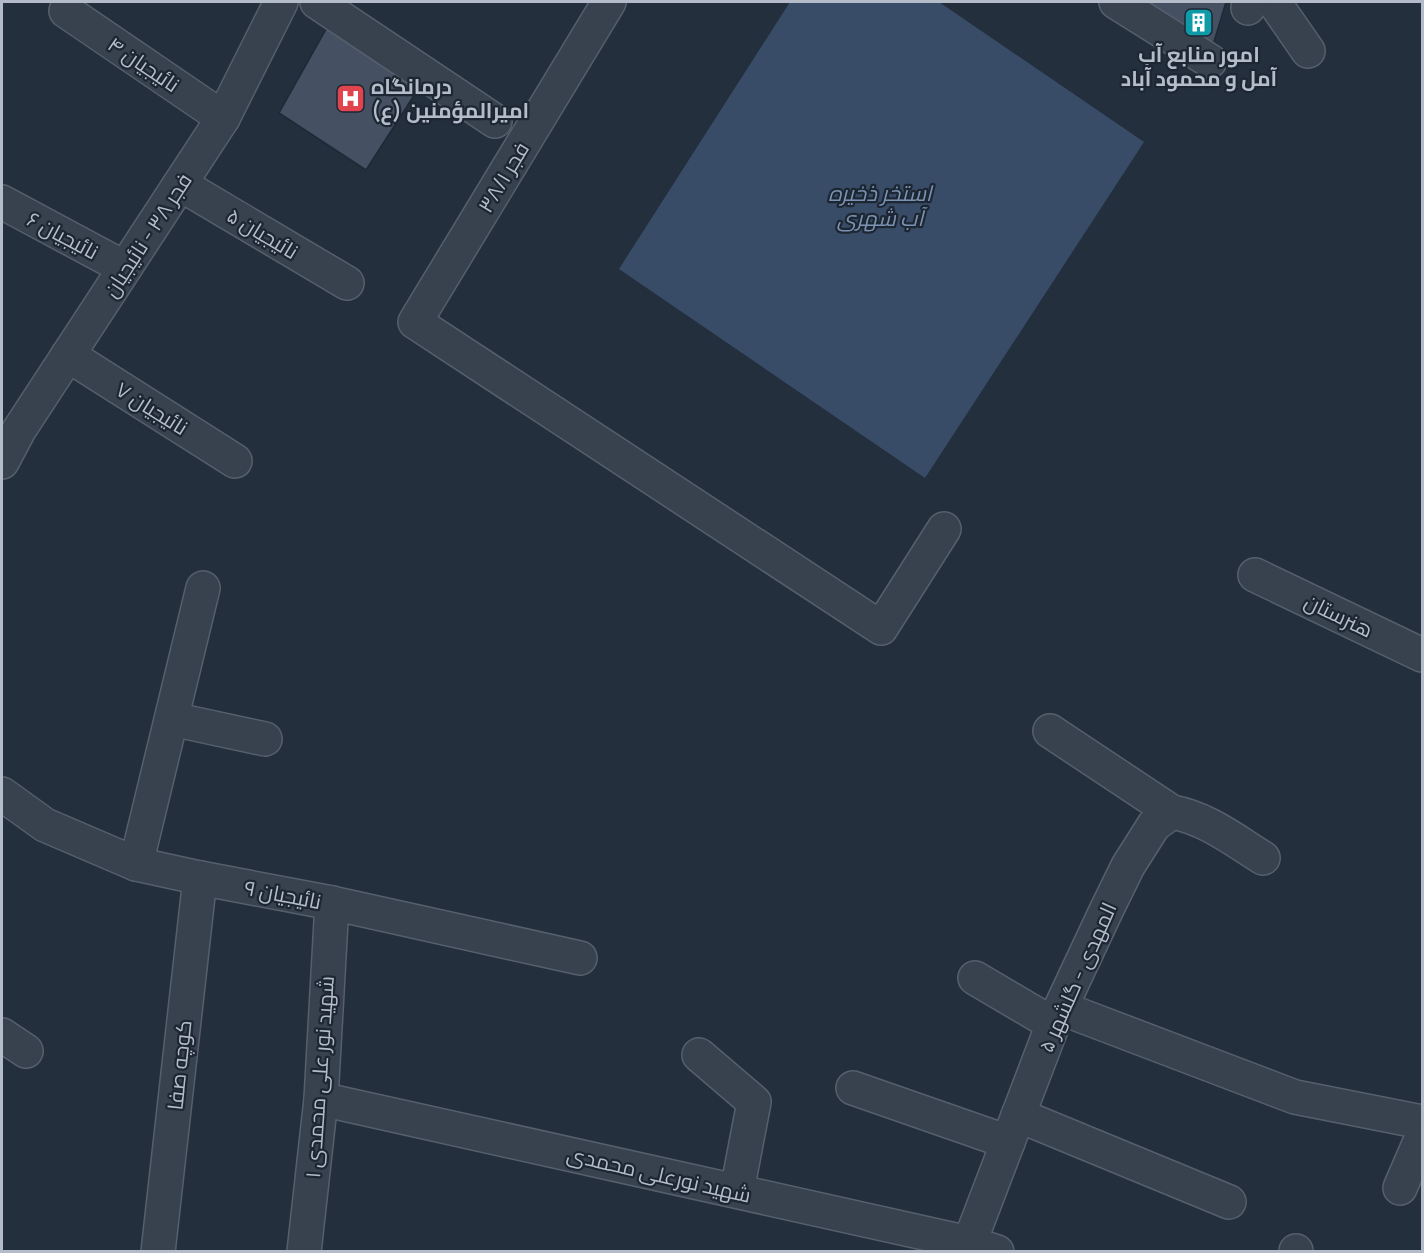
<svg xmlns="http://www.w3.org/2000/svg" width="1424" height="1253" font-family="Manrope,Cairo,sans-serif">
<rect width="100%" height="100%" fill="#242f3e"/>
<!-- water -->
<path fill="#394c67" d="M790,2H939L1144,142L925,478L619,269Z"/>
<!-- building -->
<g fill="#455162" stroke="#1f2835" stroke-width="1.5">
<path d="M1143,2H1226L1213,45Z"/>
<path d="M329,24L422,83L366,170L279,113Z"/>
</g>
<g fill="none" stroke-linecap="round" stroke-linejoin="round">
<defs>
<g id="minor">
<path d="M317,2L495,121"/>
<path d="M609,2L415,322L881,628L944,529"/>
<path d="M1116,2L1210,61"/>
<path d="M1274,2L1308,51"/>
<path d="M1248,8L1250,2"/>
<path d="M66,11L223,118"/>
<path d="M180,184L347,283"/>
<path d="M2,202L125,268"/>
<path d="M68,355L235,461"/>
<path d="M2,462L19,430L223,118L281,2"/>
<path d="M1255,575L1422,655"/>
<path d="M172,719L265,739"/>
<path d="M1050,731L1172,812"/>
<path d="M2,794L45,825L136,864L200,878L332,903L580,958"/>
<path d="M136,864L203,588"/>
<path d="M975,978L1053,1024"/>
<path d="M1061,1008L1295,1097L1422,1122"/>
<path d="M2,1035L26,1051"/>
<path d="M699,1055L754,1102L737,1191"/>
<path d="M853,1088L1008,1142"/>
<path d="M321,1099L969,1243L997,1252"/>
<path d="M1018,1115L1229,1202"/>
<path d="M1400,1188L1422,1137"/>
<path d="M158,1252L200,878"/>
<path d="M304,1252L321,1099L332,903"/>
<path d="M966,1252L1053,1024L1105,913L1128,866L1154,825L1172,812C1206,818 1234,840 1263,858"/>
<path d="M1296,1252V1251"/>
</g>
</defs>
<!-- minor casing -->
<use href="#minor" stroke="#565f6c" stroke-width="36"/>
<!-- minor -->
<use href="#minor" stroke="#38414e" stroke-width="33"/>
</g>
<!-- icons -->
<defs>
<symbol id="building-square" viewBox="-11 -11 22 22"><rect x="-9" y="-9" width="18" height="18" rx="4" fill="#0f9aa8" stroke="#1d2633"/><path d="M-4-6H4V6H1V3H-1V6H-4ZM-2.5-4.3h1.7v1.8h-1.7ZM.8-4.3h1.7v1.8H.8ZM-2.5-1h1.7V.8h-1.7ZM.8-1h1.7V.8H.8Z" fill="#fff"/></symbol>
<symbol id="hospital-square" viewBox="-11 -11 22 22"><rect x="-9" y="-9" width="18" height="18" rx="4" fill="#e0444e" stroke="#1d2633"/><path d="M-5-5h3v3.5h4V-5h3V5h-3V1.5h-4V5h-3Z" fill="#fff"/></symbol>
</defs>
<g fill-rule="evenodd">
<use href="#building-square" x="1182" y="6" width="33" height="33"/>
<use href="#hospital-square" x="334" y="82" width="33" height="33"/>
</g>
<g text-anchor="middle" dominant-baseline="central" stroke-width="4.5" stroke-linejoin="round" paint-order="stroke">
<!-- poi labels -->
<g font-size="21" font-weight="bold" fill="#b4bcc9" stroke="#1d2633">
<text x="1199" y="54">امور منابع آب<tspan x="1199" dy="24">آمل و محمود آباد</tspan></text>
<text x="371" y="86" text-anchor="start">درمانگاه<tspan x="371" dy="24">امیرالمؤمنین (ع)</tspan></text>
</g>
<!-- street labels -->
<g font-size="21" fill="#b4bcc9" stroke="#1d2633">
<text transform="translate(144 64) rotate(34)">نائیجیان ۴</text>
<text transform="translate(503 177) rotate(-59)">فجر ۳۸/۱</text>
<text transform="translate(263 233) rotate(31)">نائیجیان ۵</text>
<text transform="translate(63 235) rotate(28)">نائیجیان ۶</text>
<text transform="translate(147 235) rotate(-57)">فجر ۳۸ - نائیجیان</text>
<text transform="translate(152 408) rotate(32)">نائیجیان ۷</text>
<text transform="translate(1339 615) rotate(26)">هنرستان</text>
<text transform="translate(283 894) rotate(11)">نائیجیان ۹</text>
<text transform="translate(1077 977) rotate(-66)">المهدی - گلشهر ۵</text>
<text transform="translate(179 1065) rotate(-84)">کوچه صفا</text>
<text transform="translate(319 1077) rotate(-86)">شهید نور علی محمدی ۱</text>
<text transform="translate(659 1174) rotate(13)">شهید نورعلی محمدی</text>
</g>
<!-- water labels -->
<g font-size="22" font-style="italic" fill="#7c92b1" stroke="#1d2633">
<text x="880" y="193">استخر ذخیره<tspan x="880" dy="25">آب شهری</tspan></text>
</g>
</g>
<!-- border -->
<rect width="1424" height="1253" fill="none" stroke="#b4bcc9" stroke-width="6"/>
</svg>
